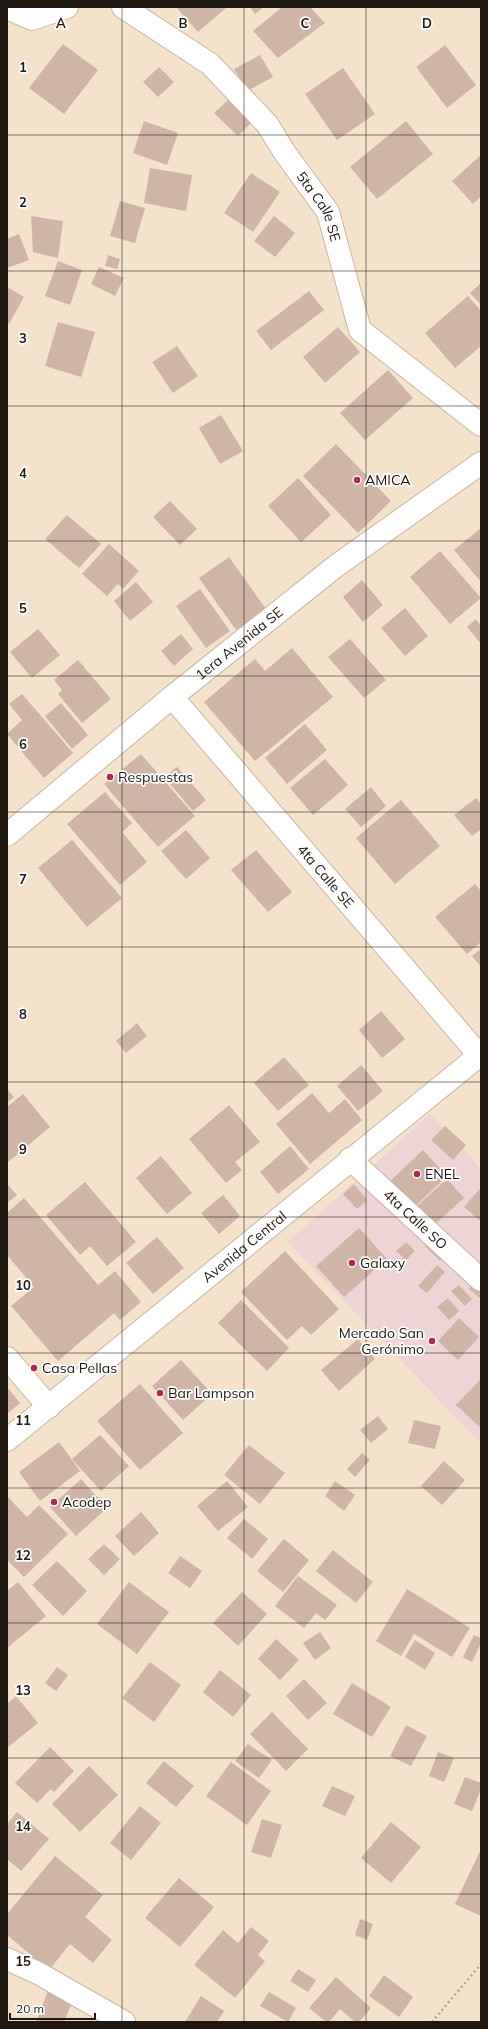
<svg xmlns="http://www.w3.org/2000/svg" width="488" height="2029" font-family="Mulish,sans-serif">
<rect width="100%" height="100%" fill="#f4e2cb"/>
<!-- commercial -->
<path fill="#eed4d4" d="M430,1114L481,1169V1442L478,1441L288,1242Z"/>
<!-- building -->
<g fill="#d0b5a7">
<path d="M176,7H227L198,32Z"/>
<path d="M250,7H264L255,14Z"/>
<path d="M282,7H310L325,23L278,58L253,31Z"/>
<path d="M63,44L98,70L64,114L29,88Z"/>
<path d="M445,45L476,85L447,108L416,67Z"/>
<path d="M260,55L273,77L247,91L234,69Z"/>
<path d="M159,67L174,82L158,97L143,82Z"/>
<path d="M343,68L375,114L337,140L305,94Z"/>
<path d="M230,98L253,121L238,136L214,113Z"/>
<path d="M144,121L178,133L167,165L133,153Z"/>
<path d="M406,121L433,154L377,199L350,167Z"/>
<path d="M481,155V196L473,204L452,181Z"/>
<path d="M150,168L192,175L186,211L144,203Z"/>
<path d="M251,173L280,192L253,232L224,213Z"/>
<path d="M120,201L145,208L135,243L110,236Z"/>
<path d="M31,216L63,221L58,258L33,252Z"/>
<path d="M274,216L295,233L275,257L254,241Z"/>
<path d="M19,234L29,260L7,268V239Z"/>
<path d="M108,255L120,259L117,269L105,266Z"/>
<path d="M58,261L82,270L70,305L45,296Z"/>
<path d="M99,267L124,278L115,296L91,284Z"/>
<path d="M481,283V305L470,293Z"/>
<path d="M7,287L24,297L9,324L7,323Z"/>
<path d="M309,291L324,310L271,350L256,331Z"/>
<path d="M468,296L481,311V346L455,368L425,333Z"/>
<path d="M58,322L95,332L81,377L45,366Z"/>
<path d="M338,327L360,352L325,383L303,357Z"/>
<path d="M177,346L198,376L173,393L152,362Z"/>
<path d="M388,370L413,398L365,440L340,413Z"/>
<path d="M221,415L243,451L220,464L199,428Z"/>
<path d="M336,444L391,501L358,533L303,476Z"/>
<path d="M298,478L331,515L301,542L268,506Z"/>
<path d="M170,501L197,529L180,545L153,517Z"/>
<path d="M67,515L101,544L79,568L45,539Z"/>
<path d="M481,528V582L454,550Z"/>
<path d="M109,544L139,571L123,589L118,584L107,596L82,574Z"/>
<path d="M440,551L481,598L450,624L410,577Z"/>
<path d="M229,557L266,609L236,630L199,578Z"/>
<path d="M362,580L383,605L363,622L343,597Z"/>
<path d="M136,582L153,602L130,621L114,601Z"/>
<path d="M200,589L230,631L206,648L176,606Z"/>
<path d="M405,608L428,636L405,656L381,628Z"/>
<path d="M476,619L481,626V644L467,627Z"/>
<path d="M38,629L60,655L32,678L10,652Z"/>
<path d="M181,634L193,649L174,666L161,651Z"/>
<path d="M350,639L386,680L364,698L328,657Z"/>
<path d="M292,648L333,697L255,761L204,702L255,659L265,671Z"/>
<path d="M78,660L111,699L82,723L58,694L62,690L54,680Z"/>
<path d="M22,694L73,753L44,778L7,734L22,720L9,704Z"/>
<path d="M61,703L88,735L72,749L45,716Z"/>
<path d="M305,724L327,750L287,784L265,758Z"/>
<path d="M141,754L195,816L158,847L104,784Z"/>
<path d="M325,759L348,785L313,815L290,788Z"/>
<path d="M177,767L206,800L193,811L164,777Z"/>
<path d="M371,787L386,806L361,827L345,809Z"/>
<path d="M105,792L132,823L122,832L147,862L120,885L67,824Z"/>
<path d="M476,798L481,804V829L472,836L454,815Z"/>
<path d="M401,800L440,846L395,884L356,838Z"/>
<path d="M186,830L210,858L186,879L161,851Z"/>
<path d="M72,840L122,898L87,927L38,868Z"/>
<path d="M256,850L292,892L268,912L231,870Z"/>
<path d="M475,884L481,891V942L467,954L435,917Z"/>
<path d="M481,949V967L472,956Z"/>
<path d="M381,1011L405,1039L382,1058L359,1030Z"/>
<path d="M137,1023L147,1036L126,1053L116,1041Z"/>
<path d="M284,1057L309,1085L278,1111L254,1083Z"/>
<path d="M361,1065L383,1091L358,1111L337,1086Z"/>
<path d="M7,1089L14,1097L7,1103Z"/>
<path d="M312,1093L329,1113L345,1099L362,1120L310,1164L276,1124Z"/>
<path d="M23,1094L50,1127L7,1163V1107Z"/>
<path d="M229,1105L260,1142L235,1162L242,1170L226,1183L189,1139Z"/>
<path d="M445,1126L466,1145L453,1160L431,1140Z"/>
<path d="M290,1146L309,1169L278,1194L260,1172Z"/>
<path d="M423,1150L447,1176L410,1211L386,1185Z"/>
<path d="M161,1156L192,1193L167,1214L136,1178Z"/>
<path d="M447,1179L464,1198L433,1226L416,1207Z"/>
<path d="M85,1182L136,1242L107,1266L90,1246L80,1255L46,1215Z"/>
<path d="M7,1184L17,1195L7,1203Z"/>
<path d="M354,1184L367,1200L357,1209L343,1194Z"/>
<path d="M480,1189L481,1190V1222L464,1207Z"/>
<path d="M223,1195L240,1216L219,1234L201,1213Z"/>
<path d="M24,1198L98,1285L115,1271L141,1302L120,1320L114,1313L58,1361L11,1306L34,1287L7,1255V1213Z"/>
<path d="M359,1228L387,1259L344,1297L316,1266Z"/>
<path d="M157,1237L184,1268L153,1294L126,1263Z"/>
<path d="M430,1241L445,1255L440,1261L425,1246Z"/>
<path d="M406,1242L415,1251L406,1260L396,1251Z"/>
<path d="M285,1251L339,1309L311,1335L302,1326L287,1340L241,1292Z"/>
<path d="M437,1265L445,1272L427,1293L418,1286Z"/>
<path d="M473,1283L481,1289V1299L469,1289Z"/>
<path d="M459,1285L472,1299L465,1306L451,1291Z"/>
<path d="M448,1298L459,1311L449,1320L437,1307Z"/>
<path d="M241,1300L289,1348L267,1371L218,1323Z"/>
<path d="M459,1318L479,1337L458,1360L438,1341Z"/>
<path d="M358,1339L375,1359L339,1391L321,1370Z"/>
<path d="M181,1360L212,1394L183,1420L152,1386Z"/>
<path d="M481,1379V1428L456,1405Z"/>
<path d="M140,1384L183,1433L140,1470L97,1421Z"/>
<path d="M7,1387L20,1403L7,1414Z"/>
<path d="M378,1416L388,1429L371,1443L360,1430Z"/>
<path d="M414,1420L441,1426L435,1449L408,1443Z"/>
<path d="M100,1435L129,1466L101,1491L72,1459Z"/>
<path d="M59,1442L80,1471L40,1501L19,1472Z"/>
<path d="M249,1445L285,1473L260,1504L224,1475Z"/>
<path d="M362,1453L370,1460L355,1477L347,1469Z"/>
<path d="M444,1461L465,1480L442,1505L421,1486Z"/>
<path d="M81,1479L107,1508L76,1536L50,1507Z"/>
<path d="M227,1481L248,1507L218,1531L197,1506Z"/>
<path d="M335,1481L355,1495L344,1511L325,1496Z"/>
<path d="M7,1496L27,1517L39,1505L68,1534L24,1577L7,1560Z"/>
<path d="M141,1512L159,1533L134,1556L115,1536Z"/>
<path d="M244,1519L268,1539L252,1559L227,1538Z"/>
<path d="M284,1539L309,1560L283,1592L257,1571Z"/>
<path d="M104,1544L120,1559L104,1575L88,1559Z"/>
<path d="M333,1550L373,1582L356,1603L316,1571Z"/>
<path d="M180,1556L202,1571L190,1588L168,1573Z"/>
<path d="M57,1561L87,1591L63,1616L32,1585Z"/>
<path d="M298,1576L337,1605L325,1620L316,1613L304,1628L275,1606Z"/>
<path d="M18,1582L46,1616L7,1648V1591Z"/>
<path d="M129,1582L169,1612L137,1654L97,1624Z"/>
<path d="M407,1589L470,1628L452,1657L414,1634L401,1656L376,1641Z"/>
<path d="M242,1592L267,1614L238,1646L213,1623Z"/>
<path d="M320,1632L331,1648L315,1660L303,1643Z"/>
<path d="M474,1635L481,1638V1643L472,1662L463,1657Z"/>
<path d="M276,1639L299,1660L280,1680L258,1659Z"/>
<path d="M415,1640L435,1653L425,1670L405,1657Z"/>
<path d="M150,1662L181,1685L154,1722L122,1698Z"/>
<path d="M57,1667L68,1675L56,1691L45,1683Z"/>
<path d="M220,1670L251,1695L233,1717L203,1692Z"/>
<path d="M304,1679L327,1703L308,1720L286,1696Z"/>
<path d="M352,1683L391,1707L372,1737L333,1714Z"/>
<path d="M16,1696L38,1723L7,1748V1704Z"/>
<path d="M272,1712L308,1749L286,1771L250,1734Z"/>
<path d="M406,1725L427,1736L411,1766L390,1756Z"/>
<path d="M248,1744L272,1760L259,1778L235,1761Z"/>
<path d="M50,1747L74,1771L54,1792L51,1789L37,1803L15,1783Z"/>
<path d="M438,1752L454,1758L444,1782L429,1776Z"/>
<path d="M164,1761L194,1786L176,1807L146,1783Z"/>
<path d="M231,1762L271,1791L247,1825L206,1796Z"/>
<path d="M89,1766L118,1795L80,1832L52,1804Z"/>
<path d="M465,1777L481,1783V1789L472,1811L454,1804Z"/>
<path d="M332,1786L355,1796L345,1816L322,1806Z"/>
<path d="M140,1806L161,1823L131,1860L110,1843Z"/>
<path d="M17,1812L49,1839L21,1871L7,1859V1824Z"/>
<path d="M262,1819L282,1825L271,1858L251,1852Z"/>
<path d="M391,1822L421,1847L391,1883L361,1858Z"/>
<path d="M481,1849V1916L455,1904Z"/>
<path d="M55,1856L103,1895L85,1917L112,1940L93,1963L70,1944L49,1970L7,1935V1914Z"/>
<path d="M179,1878L214,1907L180,1947L145,1918Z"/>
<path d="M360,1919L373,1924L367,1940L355,1935Z"/>
<path d="M251,1927L269,1941L258,1955L265,1961L235,1998L194,1965L223,1930L238,1943Z"/>
<path d="M298,1969L316,1980L308,1992L290,1981Z"/>
<path d="M384,1975L413,1997L399,2017L369,1996Z"/>
<path d="M336,1977L371,2008L359,2022H355L340,2009L329,2022H326L309,2008Z"/>
<path d="M49,1988L74,1998L64,2022H36Z"/>
<path d="M269,1992L296,2008L288,2022L260,2006Z"/>
<path d="M201,1996L224,2011L217,2022H185Z"/>
</g>
<g fill="none" stroke-linecap="round" stroke-linejoin="round">
<defs>
<g id="minor">
<path id="s1" d="M123,7L210,64L267,124L285,153L328,212L360,330L481,425"/>
<path d="M7,8L32,19L67,7"/>
<path id="s2" d="M172,697L479,1055"/>
<path id="s3" d="M7,835L172,697L336,566L481,463"/>
<path id="s4" d="M350,1159L481,1280"/>
<path d="M7,1358L49,1407"/>
<path id="s5" d="M7,1440L481,1054"/>
<path d="M7,1959L38,1973L124,2022"/>
</g>
</defs>
<!-- minor casing -->
<use href="#minor" stroke="#c8b6a0" stroke-width="24"/>
<!-- path -->
<path stroke="#b4a593" stroke-width="2.5" stroke-dasharray="2 3" stroke-linecap="butt" d="M432,2022L481,1964"/>
<!-- minor -->
<use href="#minor" stroke="#fff" stroke-width="22"/>
</g>
<!-- grid -->
<path fill="none" stroke="#201911" stroke-width="1" stroke-opacity="0.55" d="M122,7V2022M244,7V2022M366,7V2022M7,135H481M7,271H481M7,406H481M7,541H481M7,676H481M7,812H481M7,947H481M7,1082H481M7,1217H481M7,1353H481M7,1488H481M7,1623H481M7,1758H481M7,1894H481"/>
<!-- markers -->
<g fill="#b72548" stroke="#fff" stroke-width="1.5">
<circle cx="357" cy="480" r="4"/>
<circle cx="110" cy="777" r="4"/>
<circle cx="417" cy="1174" r="4"/>
<circle cx="352" cy="1263" r="4"/>
<circle cx="432" cy="1341" r="4"/>
<circle cx="34" cy="1368" r="4"/>
<circle cx="160" cy="1393" r="4"/>
<circle cx="54" cy="1502" r="4"/>
</g>
<g text-anchor="middle" dominant-baseline="central" stroke-width="3.5" stroke-linejoin="round" paint-order="stroke">
<!-- street labels -->
<g font-size="14" fill="#201911" stroke="#fff">
<text stroke="none"><textPath href="#s1" startOffset="285">5ta Calle SE</textPath></text>
<text stroke="none"><textPath href="#s3" startOffset="301">1era Avenida SE</textPath></text>
<text stroke="none"><textPath href="#s2" startOffset="236">4ta Calle SE</textPath></text>
<text stroke="none"><textPath href="#s4" startOffset="89">4ta Calle SO</textPath></text>
<text stroke="none"><textPath href="#s5" startOffset="306">Avenida Central</textPath></text>
</g>
<!-- poi labels -->
<g font-size="14" fill="#201911" stroke="#fff" text-anchor="start">
<text x="365" y="480">AMICA</text>
<text x="118" y="777">Respuestas</text>
<text x="425" y="1174">ENEL</text>
<text x="360" y="1263">Galaxy</text>
<text x="424" y="1333" text-anchor="end">Mercado San<tspan x="424" dy="16">Gerónimo</tspan></text>
<text x="42" y="1368">Casa Pellas</text>
<text x="168" y="1393">Bar Lampson</text>
<text x="62" y="1502">Acodep</text>
</g>
</g>
<g font-size="13" text-anchor="middle" font-weight="bold" fill="#201911" stroke="#fff" stroke-width="3.5" stroke-linejoin="round" paint-order="stroke">
<text x="61" y="28">A</text>
<text x="183" y="28">B</text>
<text x="305" y="28">C</text>
<text x="427" y="28">D</text>
<text x="23" y="72">1</text>
<text x="23" y="207">2</text>
<text x="23" y="343">3</text>
<text x="23" y="478">4</text>
<text x="23" y="613">5</text>
<text x="23" y="749">6</text>
<text x="23" y="884">7</text>
<text x="23" y="1019">8</text>
<text x="23" y="1154">9</text>
<text x="23" y="1290">10</text>
<text x="23" y="1425">11</text>
<text x="23" y="1560">12</text>
<text x="23" y="1695">13</text>
<text x="23" y="1831">14</text>
<text x="23" y="1966">15</text>
</g>
<!-- border -->
<rect width="488" height="2029" fill="none" stroke="#201911" stroke-width="16"/>
<!-- scale -->
<path d="M10 2013v6h85v-6" fill="none" stroke="#201911" stroke-width="2"/>
<text x="16" y="2013" font-size="12" fill="#201911" stroke="#ffffff" stroke-width="3" paint-order="stroke">20 m</text>
</svg>
